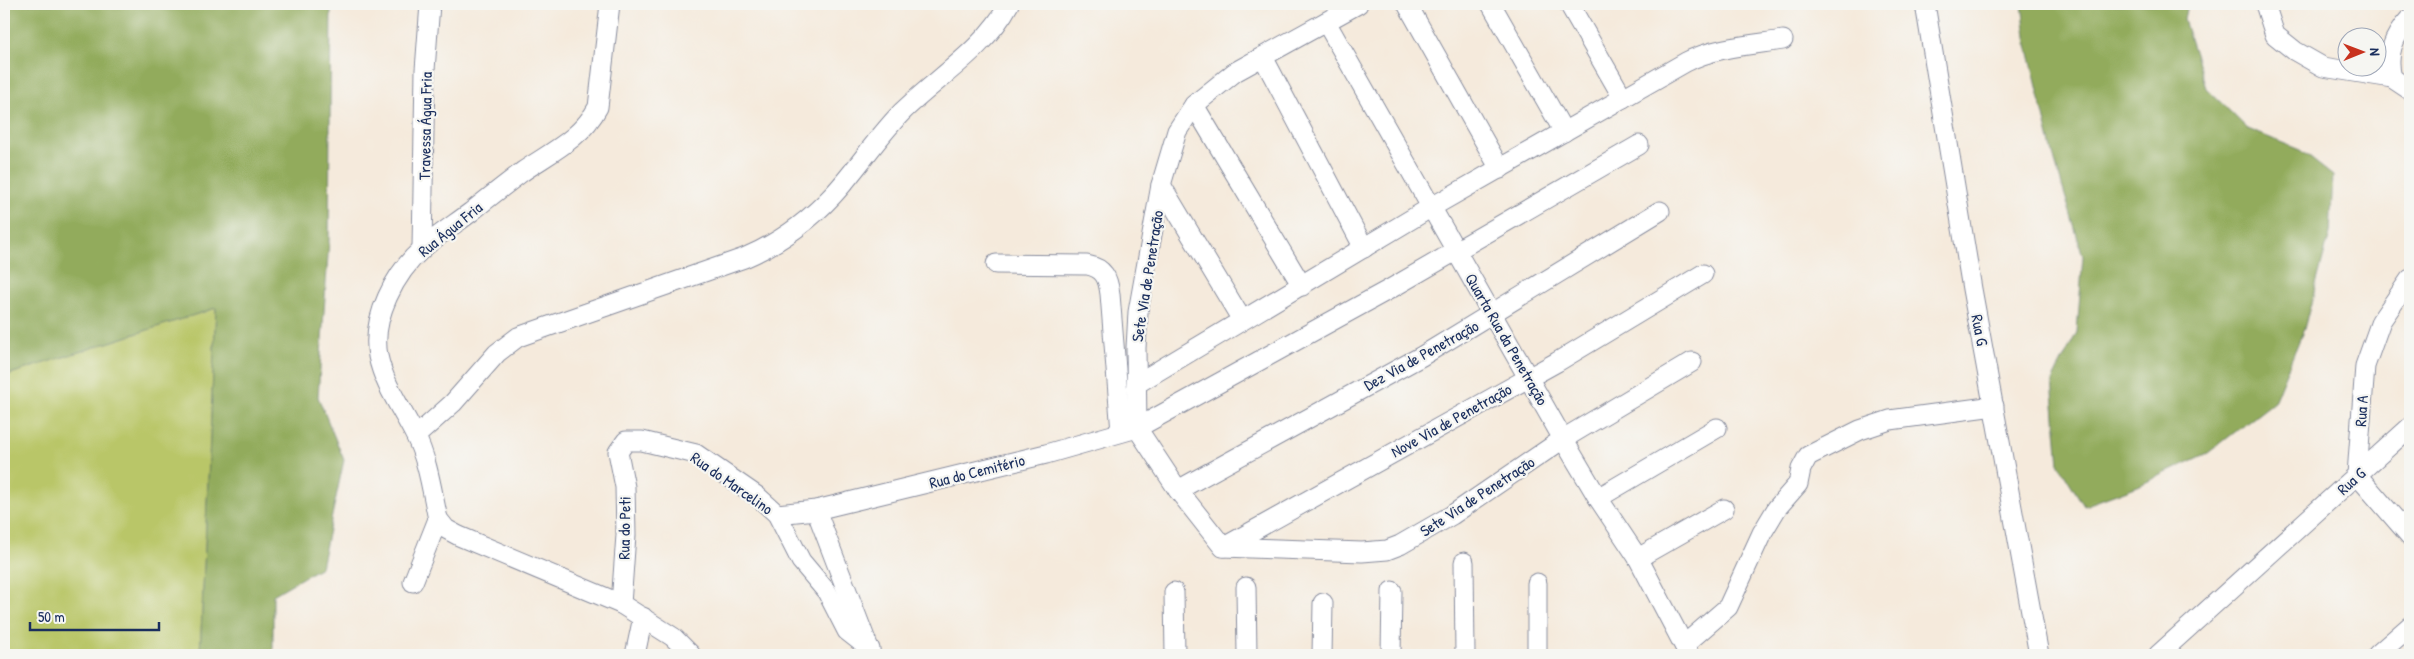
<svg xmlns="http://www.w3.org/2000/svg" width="2414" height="659" font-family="'Patrick Hand',sans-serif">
<rect width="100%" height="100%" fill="#f6f6f2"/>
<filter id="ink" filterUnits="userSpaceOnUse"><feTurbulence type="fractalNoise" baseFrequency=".02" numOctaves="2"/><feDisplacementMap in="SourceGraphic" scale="10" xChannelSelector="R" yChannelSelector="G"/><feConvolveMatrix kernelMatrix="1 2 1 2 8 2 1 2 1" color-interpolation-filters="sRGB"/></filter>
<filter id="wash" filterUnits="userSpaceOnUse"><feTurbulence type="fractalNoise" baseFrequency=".0096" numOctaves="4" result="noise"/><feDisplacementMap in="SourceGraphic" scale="20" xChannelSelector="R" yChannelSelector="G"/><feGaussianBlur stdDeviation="1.12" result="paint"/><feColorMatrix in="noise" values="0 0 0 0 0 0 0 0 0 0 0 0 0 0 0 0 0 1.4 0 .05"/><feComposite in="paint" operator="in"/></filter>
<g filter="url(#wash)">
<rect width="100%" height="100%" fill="#f5eadc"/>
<!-- green -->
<path fill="#b9c668" stroke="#6a7a63" d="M216,308L200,655H4V376Z"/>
<!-- forest -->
<g fill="#92ab5c" stroke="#566d5d">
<path d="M4,4H331L329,241L318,397L344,460L321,567L273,595V655H200L216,308L4,376Z"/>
<path d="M2022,4H2187L2184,20L2206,88L2248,129L2300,150L2333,176L2330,233L2304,329L2274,402L2208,453L2138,486L2084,506L2059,465L2052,381L2077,332L2083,256L2055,162L2027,45Z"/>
</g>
</g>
<g filter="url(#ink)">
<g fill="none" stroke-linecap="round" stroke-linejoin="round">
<defs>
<g id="minor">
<path d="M1358,4L1235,72L1194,105L1177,131L1161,185L1138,312L1136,348L1137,428L1178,490L1223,547L1362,552L1387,550L1400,545L1452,515L1563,439L1692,362"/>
<path d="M1407,4L1500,169"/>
<path d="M1491,4L1564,132"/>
<path d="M1569,4L1623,98"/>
<path d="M1925,4L1972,289L2039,655"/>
<path d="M2265,4L2275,35L2295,51L2323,67L2392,78L2410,90"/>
<path d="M1326,22L1563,439L1598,498L1638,558L1689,655"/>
<path d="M1263,57L1364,248"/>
<path d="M2392,78C2386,54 2393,37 2410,18"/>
<path d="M1194,105L1302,286"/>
<path d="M1161,185L1242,320"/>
<path d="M422,249L425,70L430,4"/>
<path d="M996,264L1087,265C1104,268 1108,278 1110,294L1121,432"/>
<path d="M2410,279L2381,321L2365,366L2357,475L2410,536"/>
<path d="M1138,383L1430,208L1686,62C1715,47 1751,45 1783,40"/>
<path d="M416,436L453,403L497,353L518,337L744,258C777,244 808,222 833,195C858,168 877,137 903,111C939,76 985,49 1009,4"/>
<path d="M1178,490L1422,356L1660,211"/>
<path d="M1598,498L1717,428"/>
<path d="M816,510L870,651"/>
<path d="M777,514L816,510L853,501L1046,454L1137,428L1390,289L1639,145"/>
<path d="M438,519C432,492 428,460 415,435C402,409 384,385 378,356C371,318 395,273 423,248C438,235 455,224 471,212C488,198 505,185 522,172C551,152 581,139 598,107L610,4"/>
<path d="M1224,547L1557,362L1703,274"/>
<path d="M1638,558L1724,509"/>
<path d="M1464,562L1465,655"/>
<path d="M413,582L438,519L446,529L459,536L621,604L673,637L691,655"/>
<path d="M1537,583V655"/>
<path d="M1246,587L1247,655"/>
<path d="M1174,592L1175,655"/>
<path d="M621,604L626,535L625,487L618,452L626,441H642L696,454L757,496L777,514L801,561L827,592L847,631L870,649"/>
<path d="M1684,645L1728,607L1762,533L1777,508L1798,484L1801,469L1808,456L1860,430L1890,420L1994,406"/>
<path d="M635,655L643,617"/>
<path d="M1322,655L1323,603"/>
<path d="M1391,655L1392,591"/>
<path d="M2158,655L2410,427"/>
<path d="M2377,655L2410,626"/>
</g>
</defs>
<!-- minor casing -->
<use href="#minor" stroke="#888c9d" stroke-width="21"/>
<!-- minor -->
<use href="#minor" stroke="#fff" stroke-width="19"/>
</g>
</g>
<g text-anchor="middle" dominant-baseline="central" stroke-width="4.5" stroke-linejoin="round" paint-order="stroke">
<!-- street labels -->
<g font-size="16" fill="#1b2f5e" stroke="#f6f6f2">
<text transform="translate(425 126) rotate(-89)">Travessa Água Fria</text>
<text transform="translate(450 229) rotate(-39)">Rua Água Fria</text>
<text transform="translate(1147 276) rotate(-81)">Sete Via de Penetração</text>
<text transform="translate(1980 330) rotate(79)">Rua G</text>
<text transform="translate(1507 339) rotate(60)">Quarta Rua da Penetração</text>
<text transform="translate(1421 355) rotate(-29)">Dez Via de Penetração</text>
<text transform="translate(2361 411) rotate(-86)">Rua A</text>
<text transform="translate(1451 420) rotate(-29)">Nove Via de Penetração</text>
<text transform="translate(977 471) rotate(-14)">Rua do Cemitério</text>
<text transform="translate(2351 481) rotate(-42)">Rua G</text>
<text transform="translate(732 483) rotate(35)">Rua do Marcelino</text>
<text transform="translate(1477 496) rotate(-33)">Sete Via de Penetração</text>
<text transform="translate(624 528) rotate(-89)">Rua do Peti</text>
</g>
</g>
<!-- margin -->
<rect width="2414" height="659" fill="none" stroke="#f6f6f2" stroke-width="20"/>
<!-- north arrow -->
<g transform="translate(2362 52) rotate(89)"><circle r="24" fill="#f6f6f2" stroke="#9ea6b7"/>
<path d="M0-4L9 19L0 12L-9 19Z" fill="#c8321e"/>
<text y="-8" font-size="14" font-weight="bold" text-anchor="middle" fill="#1b2f5e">N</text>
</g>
<!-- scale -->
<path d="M30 622v8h129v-8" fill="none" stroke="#1b2f5e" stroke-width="2.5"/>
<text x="38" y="622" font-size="15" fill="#1b2f5e" stroke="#f6f6f2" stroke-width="4" paint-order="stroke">50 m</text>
</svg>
